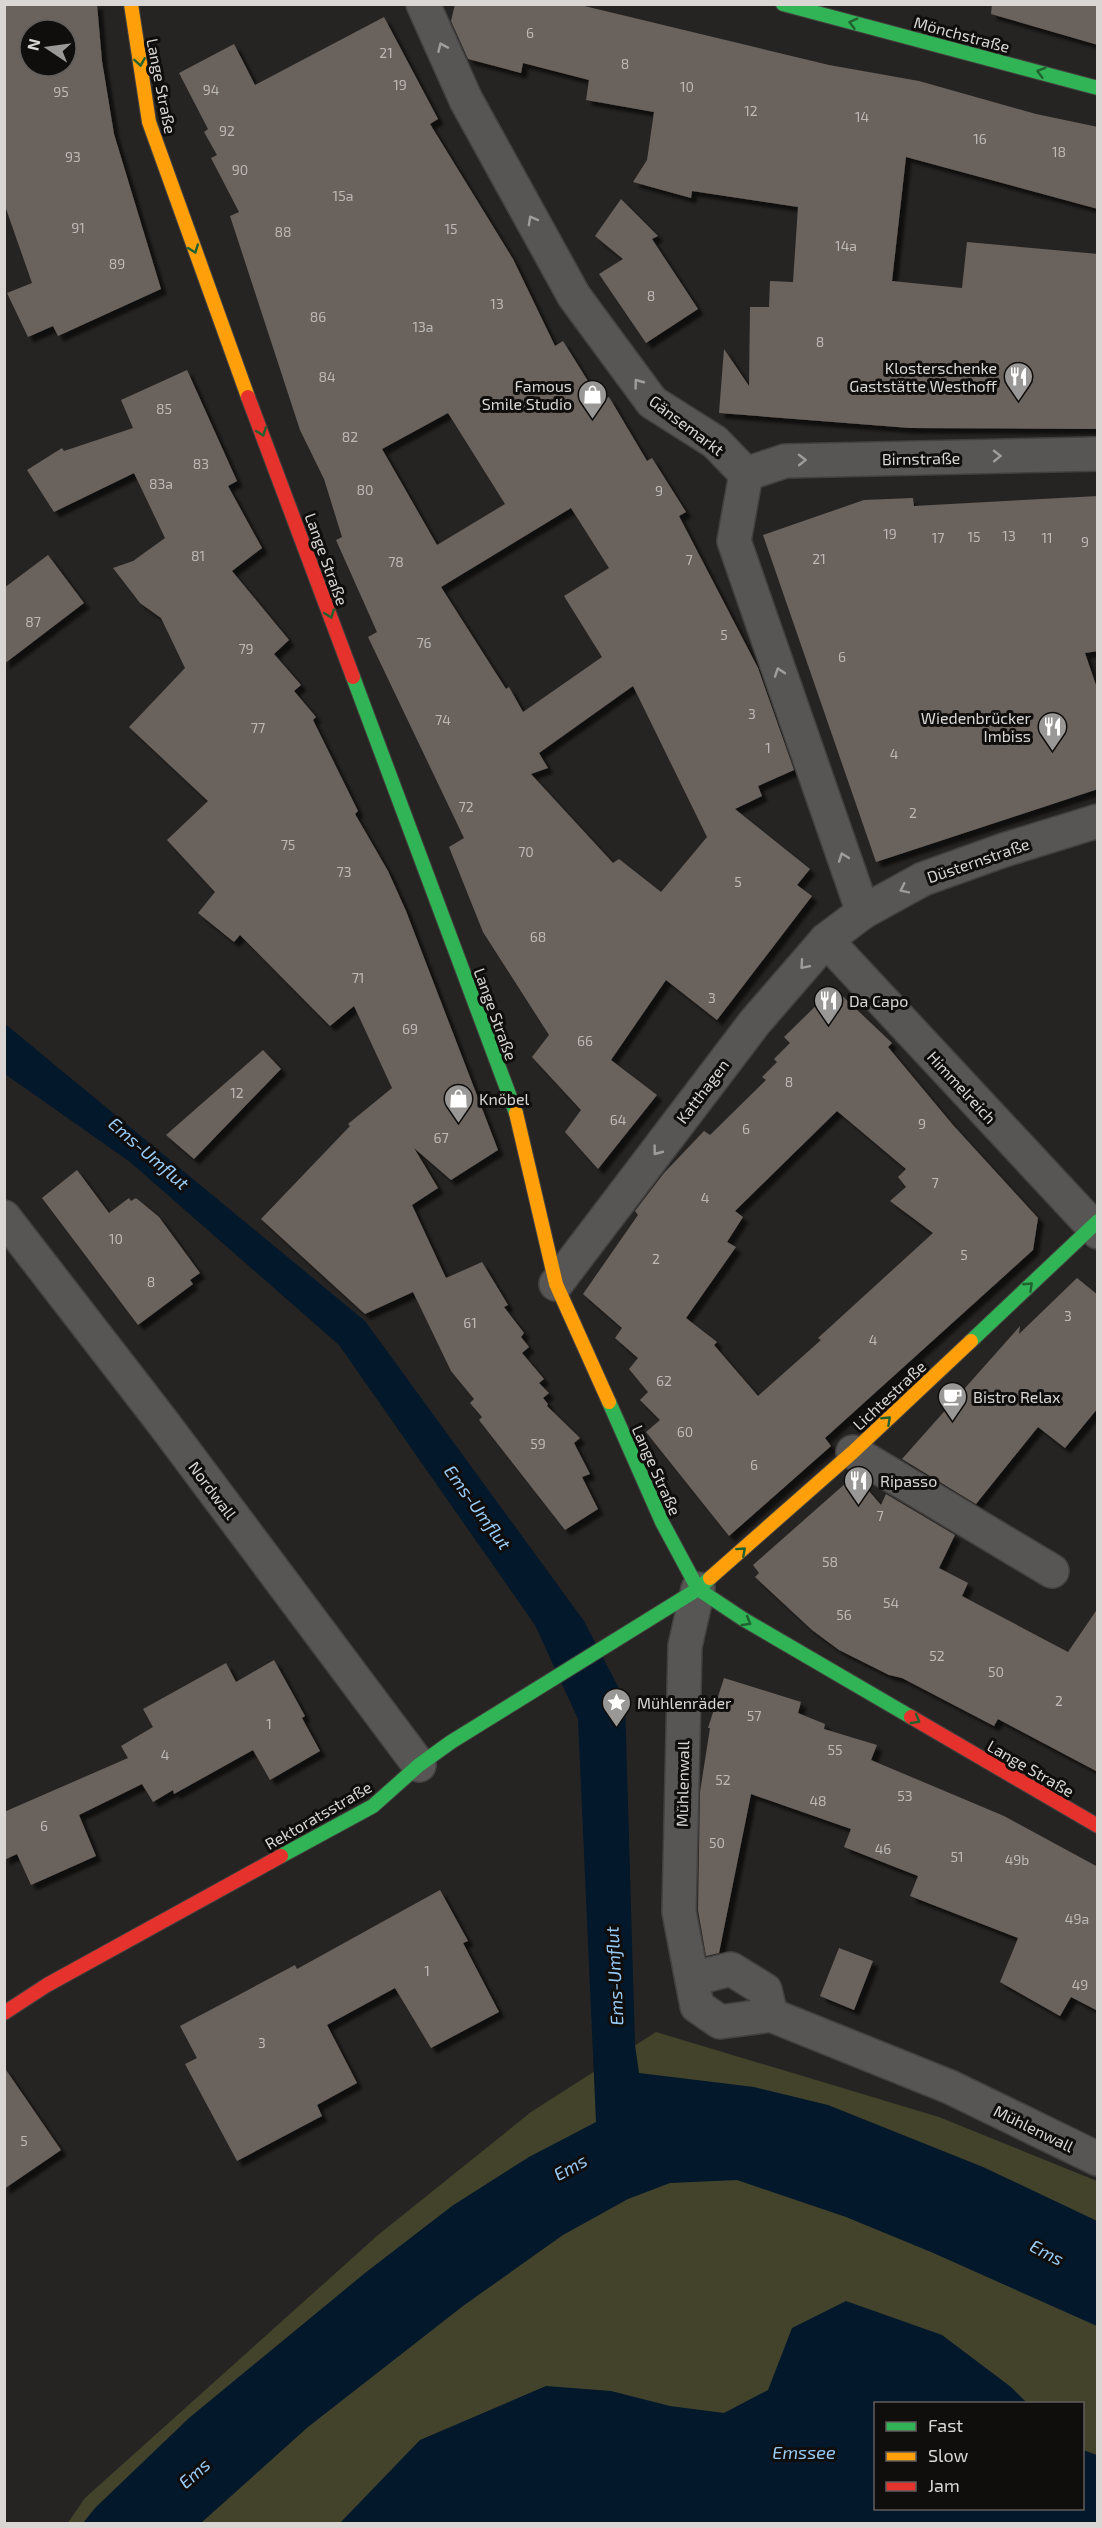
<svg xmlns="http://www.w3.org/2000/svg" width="1102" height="2528" font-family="'Exo 2',sans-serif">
<defs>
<filter id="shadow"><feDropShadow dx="5.5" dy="5.5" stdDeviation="1.5" flood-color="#0009"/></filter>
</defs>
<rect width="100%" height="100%" fill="#262422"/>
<!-- green -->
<path fill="#42432a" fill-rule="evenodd" d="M656,2032L939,2117L1097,2181V2523L67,2524L85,2498L378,2235L531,2112ZM876,2404H1082V2508H876Z"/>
<!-- water -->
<g fill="#03182b">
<path d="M4,1023L365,1321L584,1621L625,1700L635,2045L639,2073L754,2087L828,2105L983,2167L1095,2220L1098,2221L1097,2326L931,2252L846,2217L737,2180L670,2183L628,2199L563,2235L463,2306L308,2427L201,2523H83L95,2508L189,2418L365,2273L452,2206L529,2157L596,2122L578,1719L535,1625L339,1345L130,1162L5,1074Z"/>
<path d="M846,2301L942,2335L1011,2387L1027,2403L876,2404V2508H1082L1083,2450L1097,2455V2523H340L420,2440L546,2386L611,2391L670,2406L724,2413L768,2390L792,2328Z"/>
</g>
<!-- building -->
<g fill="#6a625d" fill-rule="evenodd" filter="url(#shadow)">
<path d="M4,4H97L102,61L114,134L161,289L58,336L53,326L28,337L7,293L32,283L4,203ZM30,30H66V66H30Z"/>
<path d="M455,4H576L829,65L919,81L1036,114L1098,127V209L906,157L892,281L962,288L967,242L1098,254V429L910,428L719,413L724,349L749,386L750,307H769L770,281L793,282L798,207L692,191L691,198L633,182L647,160L654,112L586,100L589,80L523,63L521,73L468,59L451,21Z"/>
<path d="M992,4H1098V45L991,14Z"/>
<path d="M384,17L438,119L430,124L513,259L555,346L563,341L601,402L609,397L647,461L652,458L686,512L679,516L758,668L794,770L758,786L762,796L735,809L810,869L797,885L812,896L717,1020L666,980L611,1060L657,1095L598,1169L565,1132L581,1110L532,1057L549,1035L483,932L449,847L464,838L368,637L377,632L336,540L342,537L324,479L300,430L230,216L239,212L211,158L217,155L204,132L208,129L179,73L234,44L255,85ZM448,413L505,504L437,545L382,449ZM571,508L609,568L564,596L602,657L523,712L509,687L506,689L441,587ZM633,686L707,837L661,892L619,859L613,863L531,774L548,768L539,753Z"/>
<path d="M621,199L658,236L652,239L698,309L646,343L599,274L623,259L595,236Z"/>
<path d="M187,370L237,481L228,486L262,548L232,571L289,640L274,654L301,685L294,691L316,717L313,720L358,811L355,814L388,871L406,911L498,1150L451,1180L414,1148L438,1188L412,1205L446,1278L482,1262L508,1305L504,1307L524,1333L521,1337L529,1347L522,1353L544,1379L539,1383L549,1393L543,1398L548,1404L547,1406L580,1438L574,1443L590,1474L582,1477L598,1509L565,1530L479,1420L482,1417L470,1403L474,1399L451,1371L413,1292L365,1314L261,1219L350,1126L348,1124L392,1088L354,1006L330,1026L240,935L234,942L198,913L215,892L167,840L208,801L129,727L185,668L161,618L140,603L113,568L133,561L165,538L134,473L54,512L27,470L62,448L64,451L133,428L121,400Z"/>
<path d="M1098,496V651L1085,653L1098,691V789L876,862L763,535L864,500L913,498L914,506Z"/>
<path d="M48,555L84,603L4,664V588Z"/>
<path d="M834,988L892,1043L888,1047L953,1125L1038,1218L1033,1250L825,1438L831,1446L729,1536L646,1432L660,1420L640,1400L648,1392L629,1369L638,1358L615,1338L622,1328L583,1294L638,1215L635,1211L664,1173L704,1131L710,1135L766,1080L762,1077L777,1062L774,1059L790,1043L784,1037ZM837,1111L906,1169L898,1177L906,1187L890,1201L933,1233L818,1338L821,1340L758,1396L714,1345L717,1342L686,1318L736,1247L727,1242L743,1217L735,1211Z"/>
<path d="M263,1050L281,1069L194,1159L166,1135Z"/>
<path d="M77,1170L109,1213L129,1198L131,1201L136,1198L159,1217L200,1273L190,1280L193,1284L138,1325L42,1198Z"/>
<path d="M1077,1278L1098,1295V1408L1065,1448L1038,1427L976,1504L902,1459L1020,1326L1019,1334Z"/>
<path d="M855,1475L881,1505L886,1494L955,1535L939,1568L968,1583L962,1596L1068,1652L1098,1608V1772L998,1719L994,1726L902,1678L889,1675L839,1650L812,1630L755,1577L759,1573L753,1565Z"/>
<path d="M274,1660L305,1716L302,1718L320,1751L270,1780L253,1750L174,1794L173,1790L153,1802L142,1784L79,1815L96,1856L31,1885L17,1854L4,1860V1812L128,1758L121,1746L153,1727L143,1709L226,1663L236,1682Z"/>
<path d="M724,1678L801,1702L798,1713L825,1724L824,1729L877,1745L871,1760L1004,1816L1098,1867V2011L1071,1997L1060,2016L1000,1982L1018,1938L910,1896L918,1876L844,1847L851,1829L751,1794L719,1953L706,1956L698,1910L700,1792L710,1728H708Z"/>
<path d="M440,1890L468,1941L463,1943L499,2012L431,2048L395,1988L327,2025L357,2083L317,2105L322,2116L237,2161L185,2064L197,2058L180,2026L295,1965L297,1969Z"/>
<path d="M839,1948L873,1961L854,2010L820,1996Z"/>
<path d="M4,2067L61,2150L4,2189Z"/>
</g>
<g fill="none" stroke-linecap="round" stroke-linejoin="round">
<defs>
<g id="street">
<path d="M423,4L466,100L574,296L652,402L715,442L746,474"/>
<path d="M746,474L734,541L863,912"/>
<path d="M746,474L785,461L1098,454"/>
<path d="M826,940L1098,1232"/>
<path d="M4,1217L164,1424L419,1765"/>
<path d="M556,1284L755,1022L826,940L863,912L923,879L1004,850L1098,821"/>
<path d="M853,1452L1052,1571"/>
<path d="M698,1589L685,1646L679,1912L697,2006L720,2022L771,2015L950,2087L1098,2159"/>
<path d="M692,1979L731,1969L765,1990L771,2015"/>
</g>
<g id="fast">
<path d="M783,4L1098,88"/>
<path d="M353,677L516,1113"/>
<path d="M971,1341L1098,1221"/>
<path d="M609,1402L662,1522L698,1589L743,1619L911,1717"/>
<path d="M281,1856L373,1806L419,1765L451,1742L698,1589L710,1578"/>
</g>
<g id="slow">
<path d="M131,4L149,122L248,397"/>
<path d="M516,1113L556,1284L609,1402"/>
<path d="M710,1578L853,1452L971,1341"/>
</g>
<g id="jam">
<path d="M248,397L353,677"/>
<path d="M911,1717L1098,1826"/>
<path d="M4,2013L47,1985L281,1856"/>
</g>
</defs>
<!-- street casing -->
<use href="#street" stroke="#434140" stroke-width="36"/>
<!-- fast casing -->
<use href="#fast" stroke="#434140" stroke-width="16"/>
<!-- slow casing -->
<use href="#slow" stroke="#434140" stroke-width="16"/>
<!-- jam casing -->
<use href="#jam" stroke="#434140" stroke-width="16"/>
<!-- street -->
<use href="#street" stroke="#585655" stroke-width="33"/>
<!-- fast -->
<use href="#fast" stroke="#30b455" stroke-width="14"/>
<!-- slow -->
<use href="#slow" stroke="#ff9f0a" stroke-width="14"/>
<!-- jam -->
<use href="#jam" stroke="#e5322d" stroke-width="14"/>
</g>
<!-- one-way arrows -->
<defs><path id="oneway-chevron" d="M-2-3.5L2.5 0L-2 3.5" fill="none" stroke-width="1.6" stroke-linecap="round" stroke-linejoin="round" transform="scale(1.5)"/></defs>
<g stroke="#206130">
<use href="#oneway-chevron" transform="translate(853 23) rotate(-165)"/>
<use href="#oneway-chevron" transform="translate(140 62) rotate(81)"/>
<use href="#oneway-chevron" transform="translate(1041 72) rotate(-164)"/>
<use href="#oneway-chevron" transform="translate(194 249) rotate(70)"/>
<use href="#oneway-chevron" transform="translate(262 432) rotate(69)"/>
<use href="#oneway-chevron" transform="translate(330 614) rotate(70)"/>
<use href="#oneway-chevron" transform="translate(1029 1286) rotate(-43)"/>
<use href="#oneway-chevron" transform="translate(887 1420) rotate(-43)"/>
<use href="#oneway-chevron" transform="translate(742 1551) rotate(-42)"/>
<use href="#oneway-chevron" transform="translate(747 1622) rotate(31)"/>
<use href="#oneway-chevron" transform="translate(916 1720) rotate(30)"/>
</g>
<g stroke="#9f9c9b">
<use href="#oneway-chevron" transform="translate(442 47) rotate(-114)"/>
<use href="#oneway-chevron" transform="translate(532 220) rotate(-119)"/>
<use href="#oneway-chevron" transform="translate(638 383) rotate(-127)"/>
<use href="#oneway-chevron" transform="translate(997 456) rotate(-1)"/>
<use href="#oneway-chevron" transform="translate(802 460) rotate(-1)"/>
<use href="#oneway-chevron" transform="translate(779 672) rotate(-109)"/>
<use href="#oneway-chevron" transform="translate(843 857) rotate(-110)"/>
<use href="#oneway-chevron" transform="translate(904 889) rotate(154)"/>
<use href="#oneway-chevron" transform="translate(804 965) rotate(131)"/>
<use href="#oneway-chevron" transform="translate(657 1151) rotate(127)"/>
</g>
<!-- icons -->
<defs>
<symbol id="restaurant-pin" viewBox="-11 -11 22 30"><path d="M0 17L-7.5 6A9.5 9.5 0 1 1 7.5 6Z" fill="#9a9896" stroke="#100e0c"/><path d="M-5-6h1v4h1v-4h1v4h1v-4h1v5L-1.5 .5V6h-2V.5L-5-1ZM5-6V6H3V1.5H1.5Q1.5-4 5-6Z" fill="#fff"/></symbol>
<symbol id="shop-pin" viewBox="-11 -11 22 30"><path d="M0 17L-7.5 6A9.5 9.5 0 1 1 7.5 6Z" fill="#9a9896" stroke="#100e0c"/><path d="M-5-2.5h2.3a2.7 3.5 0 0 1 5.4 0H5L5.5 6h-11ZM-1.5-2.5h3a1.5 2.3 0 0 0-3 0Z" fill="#fff"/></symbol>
<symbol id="cafe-pin" viewBox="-11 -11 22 30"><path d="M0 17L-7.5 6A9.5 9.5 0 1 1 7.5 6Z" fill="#9a9896" stroke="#100e0c"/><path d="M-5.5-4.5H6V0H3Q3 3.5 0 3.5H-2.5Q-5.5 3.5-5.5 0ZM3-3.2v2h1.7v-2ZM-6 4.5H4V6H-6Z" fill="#fff"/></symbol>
<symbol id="sight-pin" viewBox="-11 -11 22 30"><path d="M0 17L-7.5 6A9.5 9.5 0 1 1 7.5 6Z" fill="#9a9896" stroke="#100e0c"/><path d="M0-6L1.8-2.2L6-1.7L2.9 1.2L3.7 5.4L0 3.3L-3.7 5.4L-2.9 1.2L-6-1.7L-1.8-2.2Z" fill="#fff"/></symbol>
</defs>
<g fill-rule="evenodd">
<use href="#restaurant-pin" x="1002" y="360" width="33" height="45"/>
<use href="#shop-pin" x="576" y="378" width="33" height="45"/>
<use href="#restaurant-pin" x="1036" y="710" width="33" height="45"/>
<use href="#restaurant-pin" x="812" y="984" width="33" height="45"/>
<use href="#shop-pin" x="442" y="1082" width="33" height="45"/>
<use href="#cafe-pin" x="936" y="1380" width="33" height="45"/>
<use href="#restaurant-pin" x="842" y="1464" width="33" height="45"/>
<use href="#sight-pin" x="600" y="1686" width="33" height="45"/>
</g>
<g text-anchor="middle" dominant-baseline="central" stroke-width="6" stroke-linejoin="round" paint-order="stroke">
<!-- number labels -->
<g font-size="14" fill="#bdb9b6">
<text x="530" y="32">6</text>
<text x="386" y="52">21</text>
<text x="625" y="63">8</text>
<text x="400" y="84">19</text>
<text x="687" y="86">10</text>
<text x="211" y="89">94</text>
<text x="61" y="91">95</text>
<text x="751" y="110">12</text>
<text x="862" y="116">14</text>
<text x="227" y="130">92</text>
<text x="980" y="138">16</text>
<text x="1059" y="151">18</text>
<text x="73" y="156">93</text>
<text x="240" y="169">90</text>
<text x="343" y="195">15a</text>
<text x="78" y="227">91</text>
<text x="451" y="228">15</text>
<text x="283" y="231">88</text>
<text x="846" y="245">14a</text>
<text x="117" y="263">89</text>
<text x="651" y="295">8</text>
<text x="497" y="303">13</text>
<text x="318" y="316">86</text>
<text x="423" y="326">13a</text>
<text x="820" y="341">8</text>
<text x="327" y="376">84</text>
<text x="164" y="408">85</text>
<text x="350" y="436">82</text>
<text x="201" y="463">83</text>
<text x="161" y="483">83a</text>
<text x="365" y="489">80</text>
<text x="659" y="490">9</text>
<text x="890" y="533">19</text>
<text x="1009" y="535">13</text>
<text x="974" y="536">15</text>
<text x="938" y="537">17</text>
<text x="1047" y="537">11</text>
<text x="1085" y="541">9</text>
<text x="198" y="555">81</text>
<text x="819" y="558">21</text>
<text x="689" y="559">7</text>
<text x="396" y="561">78</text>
<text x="33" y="621">87</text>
<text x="724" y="634">5</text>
<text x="424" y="642">76</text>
<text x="246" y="648">79</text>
<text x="842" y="656">6</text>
<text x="752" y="713">3</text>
<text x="443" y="719">74</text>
<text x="258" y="727">77</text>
<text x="768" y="747">1</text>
<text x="894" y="753">4</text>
<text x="466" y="806">72</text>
<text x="913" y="812">2</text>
<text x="288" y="844">75</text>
<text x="526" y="851">70</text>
<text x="344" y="871">73</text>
<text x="738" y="881">5</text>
<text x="538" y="936">68</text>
<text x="358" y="977">71</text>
<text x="712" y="997">3</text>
<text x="410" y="1028">69</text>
<text x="585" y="1040">66</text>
<text x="789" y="1081">8</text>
<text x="237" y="1092">12</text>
<text x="618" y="1119">64</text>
<text x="922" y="1123">9</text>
<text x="746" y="1128">6</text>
<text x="441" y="1137">67</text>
<text x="935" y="1182">7</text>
<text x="705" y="1197">4</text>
<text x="116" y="1238">10</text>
<text x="964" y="1254">5</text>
<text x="656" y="1258">2</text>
<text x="151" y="1281">8</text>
<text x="1068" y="1315">3</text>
<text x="470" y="1322">61</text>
<text x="873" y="1339">4</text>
<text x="664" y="1380">62</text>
<text x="685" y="1431">60</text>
<text x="538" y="1443">59</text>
<text x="754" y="1464">6</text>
<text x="880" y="1515">7</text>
<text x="830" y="1561">58</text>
<text x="891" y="1602">54</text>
<text x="844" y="1614">56</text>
<text x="937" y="1655">52</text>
<text x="996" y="1671">50</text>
<text x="1059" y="1700">2</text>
<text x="754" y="1715">57</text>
<text x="269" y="1723">1</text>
<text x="835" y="1749">55</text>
<text x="165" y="1754">4</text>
<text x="723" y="1779">52</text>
<text x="905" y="1795">53</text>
<text x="818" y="1800">48</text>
<text x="44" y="1825">6</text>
<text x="717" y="1842">50</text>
<text x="883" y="1848">46</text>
<text x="957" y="1856">51</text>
<text x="1017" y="1859">49b</text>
<text x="1077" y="1918">49a</text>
<text x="427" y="1970">1</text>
<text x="1080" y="1984">49</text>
<text x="262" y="2042">3</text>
<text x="24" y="2140">5</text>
</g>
<!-- street labels -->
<g font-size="16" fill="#d9d6d4" stroke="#100e0c">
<text transform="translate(962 34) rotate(15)">Mönchstraße</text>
<text transform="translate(162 86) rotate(79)">Lange Straße</text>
<text transform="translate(687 425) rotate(37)">Gänsemarkt</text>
<text transform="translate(921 458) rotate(-1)">Birnstraße</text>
<text transform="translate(327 559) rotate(70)">Lange Straße</text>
<text transform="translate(978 860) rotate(-19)">Düsternstraße</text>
<text transform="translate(496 1014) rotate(70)">Lange Straße</text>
<text transform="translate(962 1087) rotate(47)">Himmelreich</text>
<text transform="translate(702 1091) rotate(-53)">Katthagen</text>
<text transform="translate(889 1395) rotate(-43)">Lichtestraße</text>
<text transform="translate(657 1470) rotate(66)">Lange Straße</text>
<text transform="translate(213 1490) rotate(53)">Nordwall</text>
<text transform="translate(1031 1768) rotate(30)">Lange Straße</text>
<text transform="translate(682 1784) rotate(-89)">Mühlenwall</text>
<text transform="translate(318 1815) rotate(-30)">Rektoratsstraße</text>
<text transform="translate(1034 2128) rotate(26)">Mühlenwall</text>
</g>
<!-- poi labels -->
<g font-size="16" fill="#d9d6d4" stroke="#100e0c" text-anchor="start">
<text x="997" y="367" text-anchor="end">Klosterschenke<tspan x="997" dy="18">Gaststätte Westhoff</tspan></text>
<text x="572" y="385" text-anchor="end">Famous<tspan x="572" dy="18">Smile Studio</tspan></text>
<text x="1031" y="717" text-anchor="end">Wiedenbrücker<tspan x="1031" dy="18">Imbiss</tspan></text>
<text x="849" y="1000">Da Capo</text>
<text x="479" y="1098">Knöbel</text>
<text x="973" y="1396">Bistro Relax</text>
<text x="880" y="1480">Ripasso</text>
<text x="637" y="1702">Mühlenräder</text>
</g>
<!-- water labels -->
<g font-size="18" font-style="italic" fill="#98ccf8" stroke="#100e0c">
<text transform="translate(149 1153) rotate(41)">Ems-Umflut</text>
<text transform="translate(478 1507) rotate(54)">Ems-Umflut</text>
<text transform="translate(614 1976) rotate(-93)">Ems-Umflut</text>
<text transform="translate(570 2167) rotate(-29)">Ems</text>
<text transform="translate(1047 2252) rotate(27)">Ems</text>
<text x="804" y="2452">Emssee</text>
<text transform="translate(194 2473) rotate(-42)">Ems</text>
</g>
</g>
<!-- border -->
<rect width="1102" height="2528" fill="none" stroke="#d9d6d4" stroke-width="12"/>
<!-- legend -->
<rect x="874" y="2402" width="210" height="108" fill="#100e0c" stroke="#605e5c" stroke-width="1.5"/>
<rect x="886" y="2422" width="30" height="9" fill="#30b455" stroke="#605e5c" stroke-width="1.5"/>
<text x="928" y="2432" font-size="18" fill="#d9d6d4">Fast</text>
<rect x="886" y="2452" width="30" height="9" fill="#ff9f0a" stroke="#605e5c" stroke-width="1.5"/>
<text x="928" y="2462" font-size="18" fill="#d9d6d4">Slow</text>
<rect x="886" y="2482" width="30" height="9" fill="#e5322d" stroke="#605e5c" stroke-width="1.5"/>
<text x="928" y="2492" font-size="18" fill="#d9d6d4">Jam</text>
<!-- north arrow -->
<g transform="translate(48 48) rotate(283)"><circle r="28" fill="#100e0c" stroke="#605e5c" stroke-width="1.5"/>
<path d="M0-4.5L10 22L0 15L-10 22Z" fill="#9a9896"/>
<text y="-9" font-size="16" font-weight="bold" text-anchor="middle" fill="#d9d6d4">N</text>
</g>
</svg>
